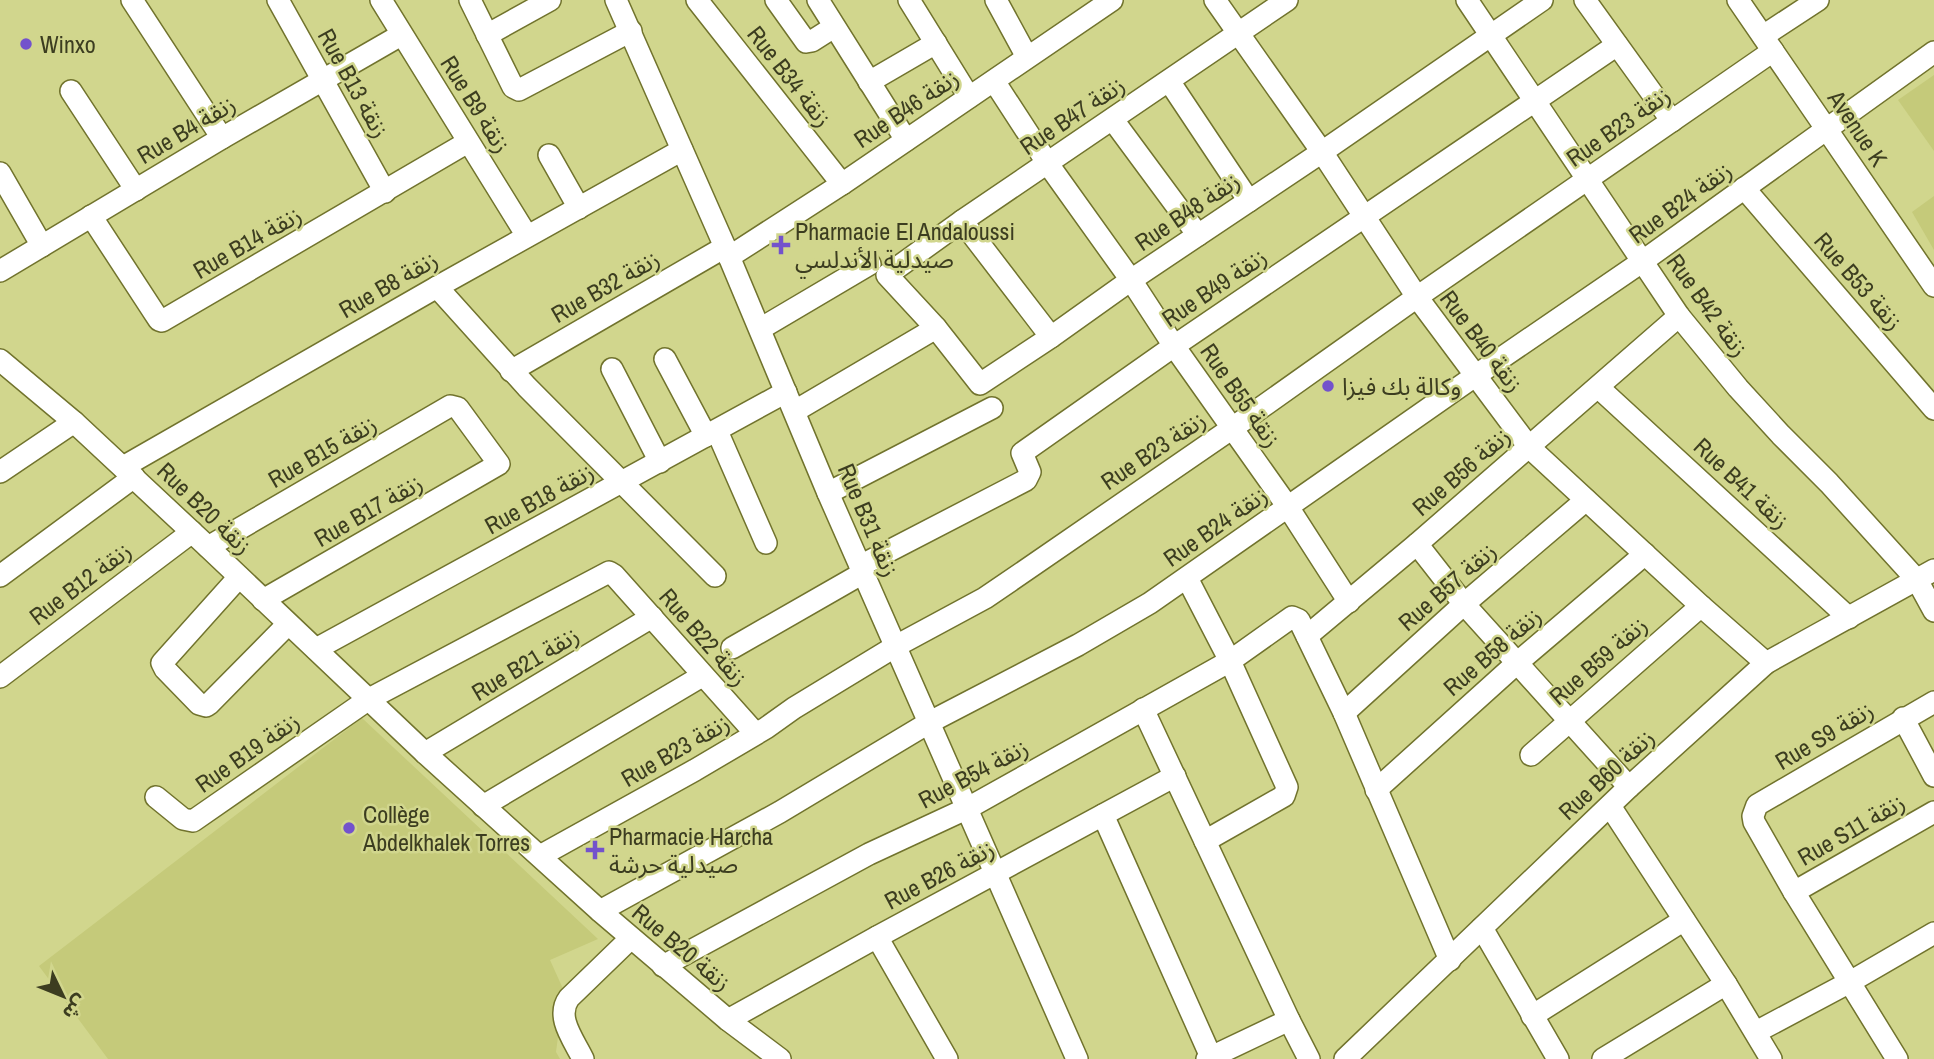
<svg xmlns="http://www.w3.org/2000/svg" width="1934" height="1059" font-family="'Archivo Narrow','Noto Sans Arabic',sans-serif">
<rect width="100%" height="100%" fill="#d1d68d"/>
<!-- built -->
<g fill="#c5ca7a">
<path d="M1934,75V151L1898,100Z"/>
<path d="M1934,196V250L1912,212Z"/>
<path d="M362,718L598,939L550,960L564,991L556,1052L560,1059H108L39,966Z"/>
</g>
<g fill="none" stroke-linecap="round" stroke-linejoin="round">
<defs>
<g id="minor">
<path d="M132,0L222,138"/>
<path d="M278,0L385,192"/>
<path d="M381,0L527,236"/>
<path d="M470,0L513,87L519,90L631,31"/>
<path d="M616,0L725,247L828,493L1077,1059"/>
<path d="M697,0L842,184"/>
<path d="M776,0L806,42L812,41L834,27"/>
<path d="M818,0L906,140"/>
<path d="M909,0L969,97"/>
<path d="M996,0L1027,57"/>
<path d="M1215,0L1322,152L1417,297L1529,447L1701,606L1766,663"/>
<path d="M1287,0L962,221L887,275L936,328L980,384L1051,337L1131,280L1322,152L1542,0"/>
<path d="M1467,0L1679,316L1738,388L1781,435L1829,483L1917,580L1934,611"/>
<path d="M1585,0L1672,121"/>
<path d="M1738,0L1934,286"/>
<path d="M487,35L550,0"/>
<path d="M1763,36L1818,0"/>
<path d="M994,81L1048,164L1131,280L1174,346L1288,507L1349,602"/>
<path d="M1169,81L1249,201"/>
<path d="M869,82L936,43"/>
<path d="M71,91L136,190"/>
<path d="M1113,120L1198,235"/>
<path d="M549,155L579,208"/>
<path d="M0,173L42,246"/>
<path d="M1744,188L1934,409"/>
<path d="M91,216L155,314L159,320L162,321L468,142"/>
<path d="M962,221L1051,337"/>
<path d="M729,257L842,184L1112,0"/>
<path d="M0,271L222,138L401,35"/>
<path d="M437,287L527,387L715,576"/>
<path d="M760,329L870,264"/>
<path d="M665,359L706,436"/>
<path d="M0,360L74,422L208,547L425,753L600,911L728,1020L780,1059"/>
<path d="M612,369L660,462"/>
<path d="M511,371L725,247"/>
<path d="M1599,388L1849,618"/>
<path d="M795,411L936,328"/>
<path d="M717,431L766,543"/>
<path d="M123,467L437,287L682,150"/>
<path d="M0,472L74,422"/>
<path d="M828,493L992,408"/>
<path d="M1417,544L1464,604L1629,787"/>
<path d="M208,547L450,406L458,408L499,464L263,600"/>
<path d="M860,566L1026,480L1030,472L1022,453L1174,346L1617,45"/>
<path d="M0,576L134,477"/>
<path d="M239,577L162,663L165,669L199,704L206,706L209,704L288,624"/>
<path d="M1187,578L1230,661L1287,787L1284,796L1205,841"/>
<path d="M1307,636L1417,544L1679,316"/>
<path d="M732,648L863,573"/>
<path d="M316,649L786,392"/>
<path d="M0,677L192,532"/>
<path d="M1143,709L1289,1020L1309,1059"/>
<path d="M1344,713L1464,604L1586,500"/>
<path d="M1903,718L1934,776"/>
<path d="M425,753L652,617"/>
<path d="M1531,755L1701,606"/>
<path d="M1376,790L1517,663L1645,554"/>
<path d="M156,797L183,819L193,821L369,699L609,572L614,575L755,733"/>
<path d="M483,806L702,676"/>
<path d="M1610,806L1726,984L1771,1059"/>
<path d="M1103,815L1211,1057"/>
<path d="M540,856L695,770L766,728L794,708L896,646L985,598L1010,581L1231,429L1417,297L1773,51"/>
<path d="M1794,892L1934,812"/>
<path d="M600,911L780,812L930,722L1078,645L1150,603L1475,376L1643,261L1934,52"/>
<path d="M1482,928L1558,1059"/>
<path d="M877,937L947,1059"/>
<path d="M663,966L869,854L968,808L1230,661L1292,617L1299,620L1344,713L1450,960"/>
<path d="M1532,1016L1684,920"/>
<path d="M728,1020L877,937L1175,776"/>
<path d="M1756,1032L1850,982L1934,933"/>
<path d="M583,1059C574,1040 555,1017 569,998L631,938"/>
<path d="M1207,1059L1289,1020"/>
<path d="M1345,1059L1629,787L1766,663L1934,570"/>
<path d="M1603,1059L1726,984"/>
<path d="M1897,1059L1794,892L1754,822L1753,816L1757,805L1934,702"/>
</g>
</defs>
<!-- minor casing -->
<use href="#minor" stroke="#71732d" stroke-width="24"/>
<!-- minor -->
<use href="#minor" stroke="#fff" stroke-width="21"/>
</g>
<!-- markers -->
<g fill="#7352cc" stroke="#d1d68d" stroke-width="2.5">
<circle cx="26" cy="44" r="7"/>
<path d="M777.5 234.5h7v7h7v7h-7v7h-7v-7h-7v-7h7z"/>
<circle cx="1328" cy="386" r="7"/>
<circle cx="349" cy="828" r="7"/>
<path d="M591.5 839.5h7v7h7v7h-7v7h-7v-7h-7v-7h7z"/>
</g>
<g text-anchor="middle" dominant-baseline="central" stroke-width="5" stroke-linejoin="round" paint-order="stroke">
<!-- poi labels -->
<g font-size="24" fill="#3c3d20" stroke="#d1d68d" text-anchor="start">
<text x="40" y="44">Winxo</text>
<text x="795" y="231">Pharmacie El Andaloussi<tspan x="795" dy="28">صيدلية الأندلسي</tspan></text>
<text x="1342" y="386">وكالة بك فيزا</text>
<text x="363" y="814">Collège<tspan x="363" dy="28">Abdelkhalek Torres</tspan></text>
<text x="609" y="836">Pharmacie Harcha<tspan x="609" dy="28">صيدلية حرشة</tspan></text>
</g>
<!-- street labels -->
<g font-size="24" fill="#3c3d20" stroke="#d1d68d">
<text transform="translate(790 76) rotate(52)">Rue B34 زنقة</text>
<text transform="translate(354 83) rotate(61)">Rue B13 زنقة</text>
<text transform="translate(476 104) rotate(58)">Rue B9 زنقة</text>
<text transform="translate(906 108) rotate(-34)">Rue B46 زنقة</text>
<text transform="translate(1072 115) rotate(-34)">Rue B47 زنقة</text>
<text transform="translate(1618 126) rotate(-35)">Rue B23 زنقة</text>
<text transform="translate(1858 128) rotate(56)">Avenue K</text>
<text transform="translate(186 129) rotate(-31)">Rue B4 زنقة</text>
<text transform="translate(1680 202) rotate(-36)">Rue B24 زنقة</text>
<text transform="translate(1187 211) rotate(-34)">Rue B48 زنقة</text>
<text transform="translate(247 242) rotate(-30)">Rue B14 زنقة</text>
<text transform="translate(1859 281) rotate(49)">Rue B53 زنقة</text>
<text transform="translate(388 284) rotate(-30)">Rue B8 زنقة</text>
<text transform="translate(605 286) rotate(-30)">Rue B32 زنقة</text>
<text transform="translate(1214 287) rotate(-34)">Rue B49 زنقة</text>
<text transform="translate(1708 305) rotate(54)">Rue B42 زنقة</text>
<text transform="translate(1482 341) rotate(53)">Rue B40 زنقة</text>
<text transform="translate(1241 395) rotate(55)">Rue B55 زنقة</text>
<text transform="translate(1153 450) rotate(-34)">Rue B23 زنقة</text>
<text transform="translate(322 451) rotate(-30)">Rue B15 زنقة</text>
<text transform="translate(1461 471) rotate(-41)">Rue B56 زنقة</text>
<text transform="translate(1742 483) rotate(43)">Rue B41 زنقة</text>
<text transform="translate(539 498) rotate(-29)">Rue B18 زنقة</text>
<text transform="translate(205 508) rotate(44)">Rue B20 زنقة</text>
<text transform="translate(368 510) rotate(-30)">Rue B17 زنقة</text>
<text transform="translate(869 520) rotate(67)">Rue B31 زنقة</text>
<text transform="translate(1215 526) rotate(-35)">Rue B24 زنقة</text>
<text transform="translate(80 583) rotate(-37)">Rue B12 زنقة</text>
<text transform="translate(1447 586) rotate(-41)">Rue B57 زنقة</text>
<text transform="translate(704 637) rotate(49)">Rue B22 زنقة</text>
<text transform="translate(1492 651) rotate(-41)">Rue B58 زنقة</text>
<text transform="translate(1598 660) rotate(-41)">Rue B59 زنقة</text>
<text transform="translate(525 663) rotate(-31)">Rue B21 زنقة</text>
<text transform="translate(1824 735) rotate(-31)">Rue S9 زنقة</text>
<text transform="translate(675 750) rotate(-30)">Rue B23 زنقة</text>
<text transform="translate(247 752) rotate(-35)">Rue B19 زنقة</text>
<text transform="translate(973 773) rotate(-28)">Rue B54 زنقة</text>
<text transform="translate(1606 774) rotate(-43)">Rue B60 زنقة</text>
<text transform="translate(1851 829) rotate(-30)">Rue S11 زنقة</text>
<text transform="translate(939 874) rotate(-28)">Rue B26 زنقة</text>
<text transform="translate(682 947) rotate(40)">Rue B20 زنقة</text>
</g>
</g>
<!-- north arrow -->
<g transform="translate(63 996) rotate(133)" stroke="#d1d68d" stroke-width="5" paint-order="stroke">
<path d="M0-5L12 26L0 18L-12 26Z" fill="#3c3d20"/>
<text y="-10" font-size="19" font-weight="bold" text-anchor="middle" fill="#3c3d20">ش</text>
</g>
</svg>
